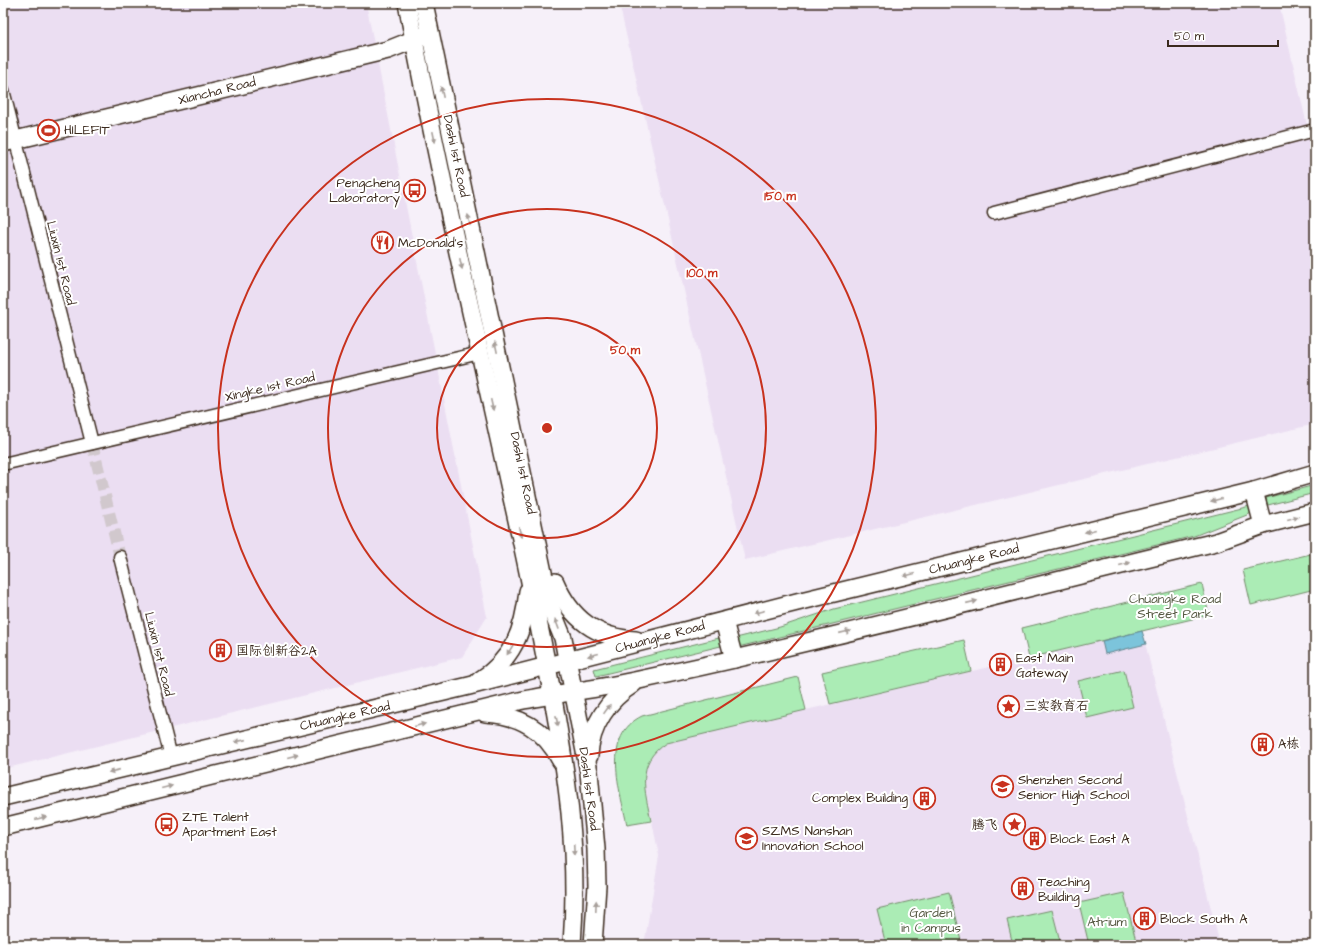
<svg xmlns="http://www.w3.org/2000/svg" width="1318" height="948" font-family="'Architects Daughter','LXGW WenKai TC',sans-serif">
<rect width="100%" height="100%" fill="#f6f0f9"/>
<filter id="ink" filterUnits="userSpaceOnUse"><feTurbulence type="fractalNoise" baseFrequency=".025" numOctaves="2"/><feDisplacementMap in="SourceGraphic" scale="8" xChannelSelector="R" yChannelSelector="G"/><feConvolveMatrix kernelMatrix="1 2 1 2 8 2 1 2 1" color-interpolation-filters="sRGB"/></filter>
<g filter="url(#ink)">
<!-- built -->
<g fill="#ebdef2">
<path d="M3,3H366L487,617L462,657L3,769Z"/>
<path d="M619,3H1279L1315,160V424L745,560Z"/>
<path d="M1142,631L1220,945H644L659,856L644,782L645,770L655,750L666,743Z"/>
</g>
<!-- green -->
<g fill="#abecb5" stroke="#738b6a">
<path d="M1315,485V493L1268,505L1266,498Z"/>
<path d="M1250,506L1252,513L1194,536L738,647L736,638L780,627L834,609Z"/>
<path d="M1315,553V589L1251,605L1243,570Z"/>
<path d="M1202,584L1209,615L1029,658L1022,628Z"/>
<path d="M723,637L725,645L596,676L594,669Z"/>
<path d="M964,640L971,671L830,704L822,672Z"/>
<path d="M1124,670L1133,707L1087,718L1078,681Z"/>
<path d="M798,677L806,710L666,743C635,763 645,791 651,821L627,825C620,790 601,736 642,716Z"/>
<path d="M949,892L962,945H886L877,909Z"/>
<path d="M1124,893L1137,945H1089L1079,903Z"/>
<path d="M1052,910L1061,945H1013L1007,920Z"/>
</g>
<!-- water -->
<path fill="#7bc4db" stroke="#61868f" d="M1142,631L1146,644L1105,654L1102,641Z"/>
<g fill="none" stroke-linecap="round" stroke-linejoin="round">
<!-- street-tunnel -->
<path stroke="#d1c8cd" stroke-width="12" stroke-dasharray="12 6" stroke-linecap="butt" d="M92,443L120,557"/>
<defs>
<g id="street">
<path d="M3,90L92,443"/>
<path d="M994,213L1315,130"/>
<path d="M3,464L480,353L483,359"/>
<path d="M120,557L171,757"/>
</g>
<g id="secondary">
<path d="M407,3C438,169 476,333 512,498C526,559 538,620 550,682C567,774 579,851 572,945"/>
<path d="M424,3L550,606L563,638L589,772L596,849L597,886L593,945"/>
<path d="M3,143L388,50L423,36"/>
<path d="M1254,491L1263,525"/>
<path d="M553,591L555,582C571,619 596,638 636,640"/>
<path d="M724,621L734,659"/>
<path d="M479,681C513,659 524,631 528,591"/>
<path d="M485,713C520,715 545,729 561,761"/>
<path d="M589,756C590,726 609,699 633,684"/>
<path d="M3,797L469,686L797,602L1254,491L1315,473"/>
<path d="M3,827L519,701C559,693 599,689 639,680C832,639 1024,588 1216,542L1263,525L1315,512"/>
</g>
</defs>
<!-- street casing -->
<use href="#street" stroke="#3b2a1e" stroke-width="15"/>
<!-- secondary casing -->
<use href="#secondary" stroke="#3b2a1e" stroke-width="20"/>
<!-- street -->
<use href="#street" stroke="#fff" stroke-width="12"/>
<!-- secondary -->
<use href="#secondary" stroke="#fff" stroke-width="17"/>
</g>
<!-- one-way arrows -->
<defs><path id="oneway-solid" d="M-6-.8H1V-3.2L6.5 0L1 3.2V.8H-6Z"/></defs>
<g fill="#a79f9a">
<use href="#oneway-solid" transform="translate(442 92) rotate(-102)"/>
<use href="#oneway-solid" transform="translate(434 137) rotate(78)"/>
<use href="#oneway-solid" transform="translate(469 220) rotate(-102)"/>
<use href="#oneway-solid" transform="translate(461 264) rotate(78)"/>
<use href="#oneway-solid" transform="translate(496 347) rotate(-102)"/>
<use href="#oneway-solid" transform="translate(492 405) rotate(77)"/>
<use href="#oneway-solid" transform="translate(1216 500) rotate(166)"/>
<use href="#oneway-solid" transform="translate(1293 518) rotate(-14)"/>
<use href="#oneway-solid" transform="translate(1090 531) rotate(166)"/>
<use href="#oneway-solid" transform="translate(520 532) rotate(77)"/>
<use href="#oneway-solid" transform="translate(1125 564) rotate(-14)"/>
<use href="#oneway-solid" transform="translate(909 575) rotate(166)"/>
<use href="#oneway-solid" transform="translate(972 602) rotate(-13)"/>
<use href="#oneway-solid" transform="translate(759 612) rotate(166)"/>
<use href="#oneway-solid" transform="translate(557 624) rotate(-111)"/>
<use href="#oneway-solid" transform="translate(845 632) rotate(-13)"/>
<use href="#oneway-solid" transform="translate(510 650) rotate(122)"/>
<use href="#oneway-solid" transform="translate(593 655) rotate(166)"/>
<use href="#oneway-solid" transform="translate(607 709) rotate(-55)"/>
<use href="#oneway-solid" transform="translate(557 721) rotate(79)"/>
<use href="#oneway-solid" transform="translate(420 725) rotate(-14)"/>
<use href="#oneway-solid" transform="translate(240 741) rotate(167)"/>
<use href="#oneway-solid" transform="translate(293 756) rotate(-14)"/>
<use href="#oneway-solid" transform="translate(114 771) rotate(167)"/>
<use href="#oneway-solid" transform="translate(167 787) rotate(-14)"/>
<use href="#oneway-solid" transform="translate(41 818) rotate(-14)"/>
<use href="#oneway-solid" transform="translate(574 850) rotate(87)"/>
<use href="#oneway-solid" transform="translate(596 906) rotate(-88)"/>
</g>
</g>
<!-- distance rings -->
<g fill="none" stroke="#c8321e" stroke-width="2">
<circle cx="547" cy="428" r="110"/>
<circle cx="547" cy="428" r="219"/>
<circle cx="547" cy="428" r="329"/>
</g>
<!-- icons -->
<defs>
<symbol id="stadium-ring" viewBox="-11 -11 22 22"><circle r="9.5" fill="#fff" stroke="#c8321e" stroke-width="1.5"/><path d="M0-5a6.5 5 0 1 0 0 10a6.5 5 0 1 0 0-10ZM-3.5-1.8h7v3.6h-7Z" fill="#c8321e"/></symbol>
<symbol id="bus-ring" viewBox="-11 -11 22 22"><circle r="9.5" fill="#fff" stroke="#c8321e" stroke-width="1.5"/><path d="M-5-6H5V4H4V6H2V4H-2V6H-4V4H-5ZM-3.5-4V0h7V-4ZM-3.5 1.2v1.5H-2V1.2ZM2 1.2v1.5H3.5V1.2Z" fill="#c8321e"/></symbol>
<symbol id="restaurant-ring" viewBox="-11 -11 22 22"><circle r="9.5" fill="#fff" stroke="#c8321e" stroke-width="1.5"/><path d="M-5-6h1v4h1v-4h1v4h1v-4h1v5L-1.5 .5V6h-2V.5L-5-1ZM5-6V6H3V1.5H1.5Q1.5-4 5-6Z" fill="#c8321e"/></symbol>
<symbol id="building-ring" viewBox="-11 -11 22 22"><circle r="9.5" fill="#fff" stroke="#c8321e" stroke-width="1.5"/><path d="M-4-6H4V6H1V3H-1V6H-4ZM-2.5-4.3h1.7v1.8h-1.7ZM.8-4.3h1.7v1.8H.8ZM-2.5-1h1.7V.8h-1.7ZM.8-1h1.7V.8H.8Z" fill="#c8321e"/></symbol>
<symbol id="sight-ring" viewBox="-11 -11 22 22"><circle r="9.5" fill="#fff" stroke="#c8321e" stroke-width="1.5"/><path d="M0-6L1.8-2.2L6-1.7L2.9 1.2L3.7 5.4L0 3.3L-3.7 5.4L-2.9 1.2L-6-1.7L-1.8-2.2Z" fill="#c8321e"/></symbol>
<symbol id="school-ring" viewBox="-11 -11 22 22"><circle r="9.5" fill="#fff" stroke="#c8321e" stroke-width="1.5"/><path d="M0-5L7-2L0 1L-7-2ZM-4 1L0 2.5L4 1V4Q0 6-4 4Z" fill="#c8321e"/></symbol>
</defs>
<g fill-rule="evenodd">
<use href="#stadium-ring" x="36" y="118" width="25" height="25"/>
<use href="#bus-ring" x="402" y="178" width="25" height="25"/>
<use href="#restaurant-ring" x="370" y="230" width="25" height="25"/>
<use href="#building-ring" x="208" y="638" width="25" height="25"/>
<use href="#building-ring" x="988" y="652" width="25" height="25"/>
<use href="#sight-ring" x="996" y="694" width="25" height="25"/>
<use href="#building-ring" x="1250" y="732" width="25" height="25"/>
<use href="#school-ring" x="990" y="774" width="25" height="25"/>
<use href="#building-ring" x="912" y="786" width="25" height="25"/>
<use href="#bus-ring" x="154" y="812" width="25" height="25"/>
<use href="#sight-ring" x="1002" y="812" width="25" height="25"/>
<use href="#school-ring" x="734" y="826" width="25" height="25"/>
<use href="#building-ring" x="1022" y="826" width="25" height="25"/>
<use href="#building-ring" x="1010" y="876" width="25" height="25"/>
<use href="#building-ring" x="1132" y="906" width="25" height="25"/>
</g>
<g text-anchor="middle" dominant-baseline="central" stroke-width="4" stroke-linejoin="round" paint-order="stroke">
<!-- street labels -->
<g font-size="13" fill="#3b2a1e" stroke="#fff">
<text transform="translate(217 91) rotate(-14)">Xiancha Road</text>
<text transform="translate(456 156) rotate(78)">Dashi 1st Road</text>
<text transform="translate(61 263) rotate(76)">Liuxin 1st Road</text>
<text transform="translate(270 387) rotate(-13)">Xingke 1st Road</text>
<text transform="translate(523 473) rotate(78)">Dashi 1st Road</text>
<text transform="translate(974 559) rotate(-14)">Chuangke Road</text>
<text transform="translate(660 637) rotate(-15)">Chuangke Road</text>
<text transform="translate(159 654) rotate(76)">Liuxin 1st Road</text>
<text transform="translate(345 716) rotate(-13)">Chuangke Road</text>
<text transform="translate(589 789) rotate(82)">Dashi 1st Road</text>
</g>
<!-- poi labels -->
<g font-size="13" fill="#3b2a1e" stroke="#fff" text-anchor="start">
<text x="64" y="130">HILEFIT</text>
<text x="400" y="183" text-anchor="end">Pengcheng<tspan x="400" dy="15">Laboratory</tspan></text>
<text x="398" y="243">McDonald's</text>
<text x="236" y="651">国际创新谷2A</text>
<text x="1016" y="658">East Main<tspan x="1016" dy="15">Gateway</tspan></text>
<text x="1024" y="706">三实教育石</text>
<text x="1278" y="744">A栋</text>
<text x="1018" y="780">Shenzhen Second<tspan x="1018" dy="15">Senior High School</tspan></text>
<text x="908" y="798" text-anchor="end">Complex Building</text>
<text x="182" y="817">ZTE Talent<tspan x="182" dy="15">Apartment East</tspan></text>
<text x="998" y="825" text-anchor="end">腾飞</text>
<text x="762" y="831">SZMS Nanshan<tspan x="762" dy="15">Innovation School</tspan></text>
<text x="1050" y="839">Block East A</text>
<text x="1038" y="882">Teaching<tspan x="1038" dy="15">Building</tspan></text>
<text x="1160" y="919">Block South A</text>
</g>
<!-- park labels -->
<g font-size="13" fill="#575a44" stroke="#fff">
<text x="1175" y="599">Chuangke Road<tspan x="1175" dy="15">Street Park</tspan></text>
<text x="931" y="913">Garden<tspan x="931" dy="15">in Campus</tspan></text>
<text x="1107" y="922">Atrium</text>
</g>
</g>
<circle cx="547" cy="428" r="6" fill="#c8321e" stroke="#fff" stroke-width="2"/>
<g font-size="12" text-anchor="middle" font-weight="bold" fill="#c8321e" stroke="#fff" stroke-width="4" stroke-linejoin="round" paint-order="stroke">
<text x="780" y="200">150 m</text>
<text x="702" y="277">100 m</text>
<text x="625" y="354">50 m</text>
</g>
<!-- margin -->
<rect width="1318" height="948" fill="none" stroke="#fff" stroke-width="16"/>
<rect x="8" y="8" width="1302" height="932" fill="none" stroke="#3b2a1e" stroke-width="1.5" filter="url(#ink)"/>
<!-- scale -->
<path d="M1168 40v6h110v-6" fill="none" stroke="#3b2a1e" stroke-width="2"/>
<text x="1174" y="40" font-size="12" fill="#3b2a1e" stroke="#ffffff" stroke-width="3" paint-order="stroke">50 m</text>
</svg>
